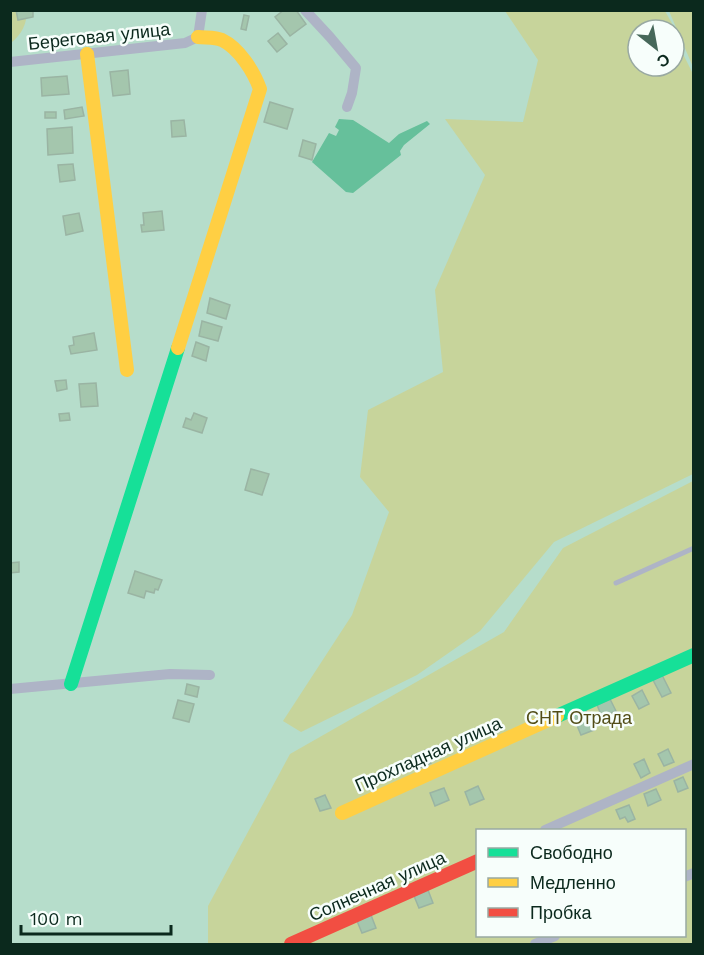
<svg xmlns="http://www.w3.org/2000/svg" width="704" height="955" font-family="'Work Sans',sans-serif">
<rect width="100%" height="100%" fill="#b6ddcb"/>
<!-- green -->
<g fill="#c7d49b" fill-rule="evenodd">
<path d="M11,11H26C28,23 21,35 11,43Z"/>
<path d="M505,11H665L674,27L680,48L694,76L693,474L554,542L480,631L417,675L301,732L283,721L352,615L389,512L360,477L368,410L443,372L435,290L485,175L445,119L523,122L538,60ZM638,30H674V66H638Z"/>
<path d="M669,11H693V67Z"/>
<path d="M693,481V944H208V906L290,754L504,632L563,548ZM478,830H684V936H478Z"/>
</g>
<!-- water -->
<path fill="#66c09b" d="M339,119L353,120L389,143L399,134L427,121L430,124L404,145L400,151L401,155L353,193L346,192L312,162L329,133L336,136L339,130L335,127Z"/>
<!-- building -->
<g fill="#a4c6ad" stroke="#9ab4a3" stroke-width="1.5">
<path d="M16,10H33V17L18,20Z"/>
<path d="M284,10H296L306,24L290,36L275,17Z"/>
<path d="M244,15L249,16L246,30L241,29Z"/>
<path d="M278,33L287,44L277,52L268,41Z"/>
<path d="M128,70L130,94L113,96L110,72Z"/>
<path d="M67,76L69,94L42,96L41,78Z"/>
<path d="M270,102L293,109L287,129L264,122Z"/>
<path d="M82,107L84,116L65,119L64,110Z"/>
<rect x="45" y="112" width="11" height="6"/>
<path d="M184,120L186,136L172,137L171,121Z"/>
<path d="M72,127L73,153L48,155L47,129Z"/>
<path d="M303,140L316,144L312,160L299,156Z"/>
<path d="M73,164L75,180L60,182L58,165Z"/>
<path d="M162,211L164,230L142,232L141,225H144L143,213Z"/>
<path d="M79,213L83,231L66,235L63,216Z"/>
<path d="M210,298L230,305L226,319L207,313Z"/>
<path d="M202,321L222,327L218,341L199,336Z"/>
<path d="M94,333L97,350L71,354L69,346L74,345L73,337Z"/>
<path d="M196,342L209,347L206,361L192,356Z"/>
<path d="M66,380L67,389L57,391L55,381Z"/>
<path d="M96,383L98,406L81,407L79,384Z"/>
<path d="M69,413L70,420L60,421L59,414Z"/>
<path d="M194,413L207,418L202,433L183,427L186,418L191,420Z"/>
<path d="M251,469L269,474L262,495L245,490Z"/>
<path d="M19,562V572L10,573V563Z"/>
<path d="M135,571L162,580L158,590L155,589L154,593L146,591L144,598L128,593Z"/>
<path d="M662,675L671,693L662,697L653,680Z"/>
<path d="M187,684L199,687L197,697L185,694Z"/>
<path d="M642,690L649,704L639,709L632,696Z"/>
<path d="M610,699L616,711L602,717L597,705Z"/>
<path d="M178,700L194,704L189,722L173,718Z"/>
<path d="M586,711L594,730L581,735L573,716Z"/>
<path d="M668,749L674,762L664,766L658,754Z"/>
<path d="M426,750L431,763L417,769L412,756Z"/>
<path d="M644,759L650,773L641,778L634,764Z"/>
<path d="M683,777L688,788L678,792L674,781Z"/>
<path d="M478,786L484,799L470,805L465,792Z"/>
<path d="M444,788L449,800L435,806L430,793Z"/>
<path d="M656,789L661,800L648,806L644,794Z"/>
<path d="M325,795L331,808L320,811L315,799Z"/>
<path d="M629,805L635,819L628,822L625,817L620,819L616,810Z"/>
<path d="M428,890L433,903L419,908L414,896Z"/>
<path d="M371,915L376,928L362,933L357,921Z"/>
</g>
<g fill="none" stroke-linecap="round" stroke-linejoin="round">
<!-- lane -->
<path stroke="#aeb4c6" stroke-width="5" d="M616,583L694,548"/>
<!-- street -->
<g stroke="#aeb4c6" stroke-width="10">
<path d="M305,10L330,37L356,68L352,93L347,107"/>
<path d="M10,62L185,43L198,37L202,10"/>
<path d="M10,689L170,674L210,675"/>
<path d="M545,830L694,764"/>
<path d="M684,877L694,873"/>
<path d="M535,944L555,936"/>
</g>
<!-- fast -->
<g stroke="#16e098" stroke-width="14">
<path d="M71,684L178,348"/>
<path d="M557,716L694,655"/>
</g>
<!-- slow -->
<g stroke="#ffcf43" stroke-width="14">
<path d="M87,54L127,370"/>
<path d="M178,348L260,89C254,72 239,48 222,40C215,37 206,38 198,37"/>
<path d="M342,813L557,716"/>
</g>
<!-- jam -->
<path stroke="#f24e42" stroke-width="14" d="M291,944L478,861"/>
</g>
<g text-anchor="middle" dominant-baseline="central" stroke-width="5" stroke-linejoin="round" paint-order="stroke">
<!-- street labels -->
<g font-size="18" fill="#0b291d" stroke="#f7fefb">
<text transform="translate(99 36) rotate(-6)">Береговая улица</text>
<text transform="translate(428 754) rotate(-24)">Прохладная улица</text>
<text transform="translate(377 886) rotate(-24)">Солнечная улица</text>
</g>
<!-- park labels -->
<g font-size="18" fill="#524d17" stroke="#f7fefb">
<text x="579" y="717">СНТ Отрада</text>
</g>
</g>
<!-- border -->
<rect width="704" height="955" fill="none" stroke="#0b291d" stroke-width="24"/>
<!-- legend -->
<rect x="476" y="829" width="210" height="108" fill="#f7fefb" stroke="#99a9a2" stroke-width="1.5"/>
<rect x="488" y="848" width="30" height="9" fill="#16e098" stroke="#99a9a2" stroke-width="1.5"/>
<text x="530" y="859" font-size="18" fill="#0b291d">Свободно</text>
<rect x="488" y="878" width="30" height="9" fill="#ffcf43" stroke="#99a9a2" stroke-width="1.5"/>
<text x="530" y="889" font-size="18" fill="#0b291d">Медленно</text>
<rect x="488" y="908" width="30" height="9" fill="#f24e42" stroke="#99a9a2" stroke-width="1.5"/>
<text x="530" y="919" font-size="18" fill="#0b291d">Пробка</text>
<!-- north arrow -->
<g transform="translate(656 48) rotate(149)"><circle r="28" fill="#f7fefb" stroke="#99a9a2" stroke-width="1.5"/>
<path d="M0-4.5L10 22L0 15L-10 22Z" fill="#47685a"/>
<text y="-9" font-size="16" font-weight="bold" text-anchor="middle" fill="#0b291d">С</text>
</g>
<!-- scale -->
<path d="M21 925v9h150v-9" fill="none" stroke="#0b291d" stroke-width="3"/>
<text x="30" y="925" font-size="18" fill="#0b291d" stroke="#f7fefb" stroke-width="4.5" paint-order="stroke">100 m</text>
</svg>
